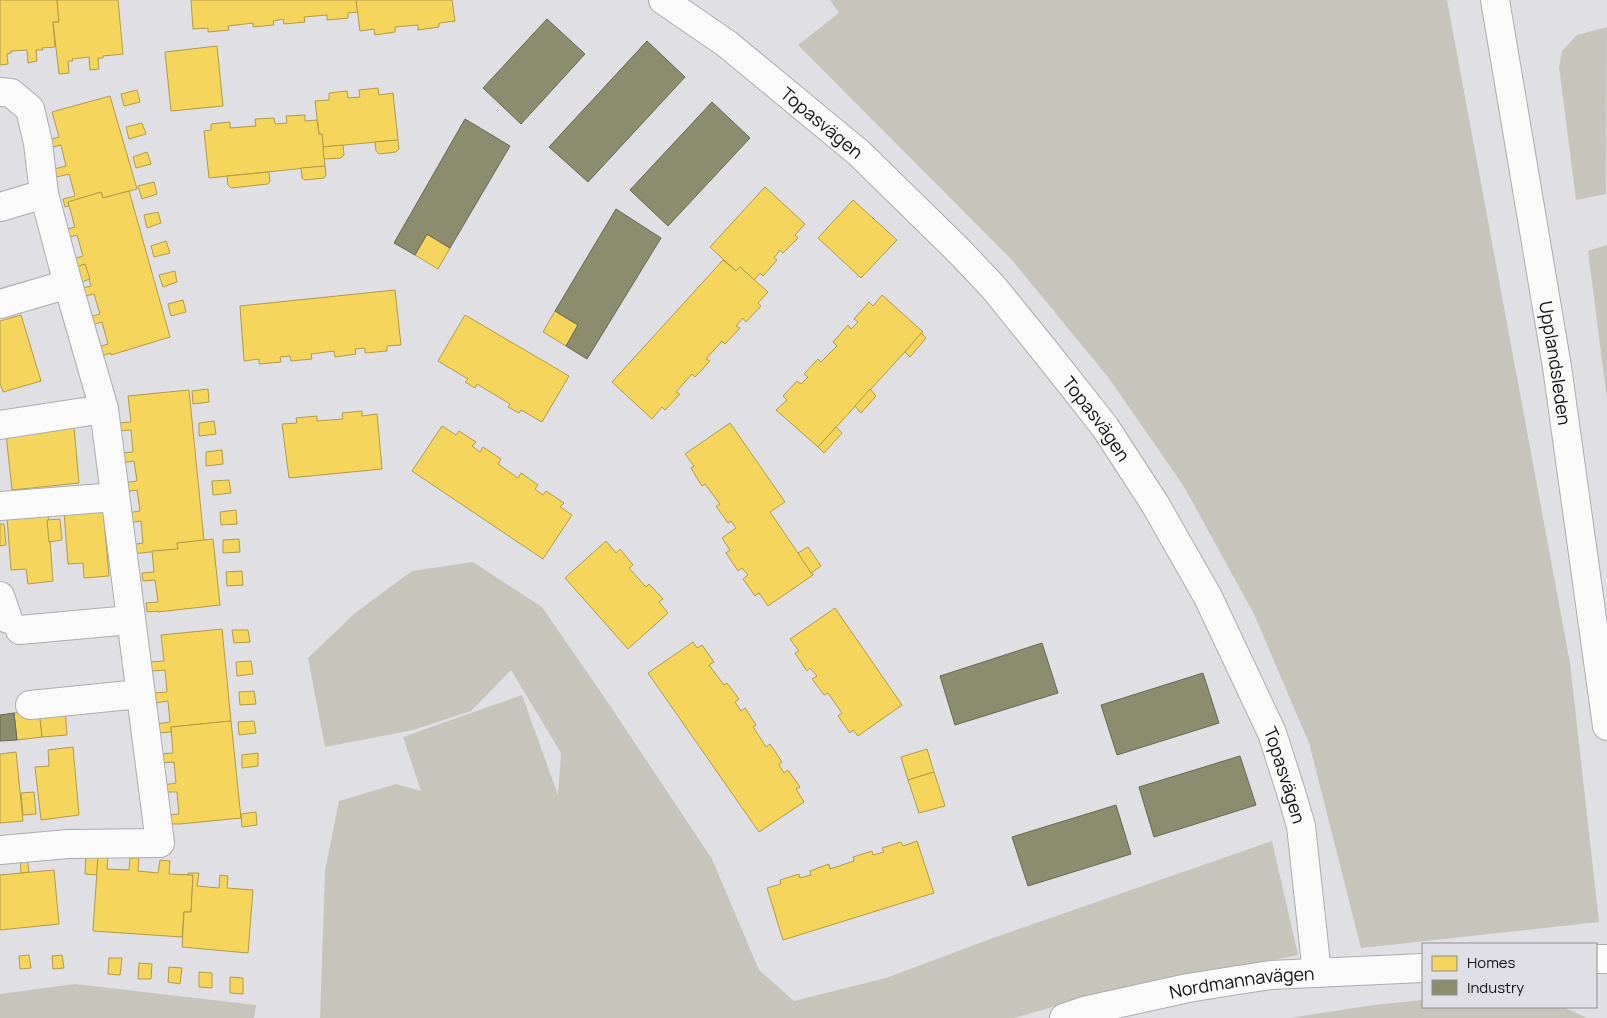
<svg xmlns="http://www.w3.org/2000/svg" width="1607" height="1018" font-family="Manrope,sans-serif">
<rect width="100%" height="100%" fill="#e0e0e4"/>
<!-- green -->
<g fill="#c6c4bb">
<path d="M830,0H1447L1570,663L1599,922L1361,948L1309,743L1254,614L1183,485L1108,377L1011,259L798,45L839,13Z"/>
<path d="M1607,27L1606,194L1576,200L1559,67L1562,51L1577,35Z"/>
<path d="M1607,245V400L1588,251Z"/>
<path d="M473,562L542,607L613,710L712,859L759,970L794,1001L886,978L993,938L1272,841L1298,955L1207,974L1101,993L1014,1018H320L325,871L339,801L396,784L421,791L403,737L522,695L558,795L561,753L511,670L471,711L413,730L325,747L308,658L355,613L412,571Z"/>
<path d="M75,984L256,1005L254,1018H0V994Z"/>
<path d="M1423,1000V1007H1563L1587,1018H1289L1374,1005Z"/>
</g>
<!-- homes -->
<g fill="#f6d55c" stroke="#b19a46">
<path d="M0,0H57L59,22H53L55,47L42,48L43,50H36L37,61L28,63L27,50L11,51V53L7,54L8,64L0,65Z"/>
<path d="M57,0H118L123,54L103,56V58H98L99,69L90,70L89,57L72,59L73,61H68L69,73L59,74L53,22H59Z"/>
<path d="M191,0H356L358,12L348,13V18L327,20V15L304,17L305,22L284,24L283,19L273,21L274,25L253,27V23L228,26L229,30L208,32V28L193,29Z"/>
<path d="M356,0H452L455,21L439,23V27L418,30V25L395,27V32L375,35L374,29L360,31Z"/>
<path d="M217,46L223,106L171,111L165,52Z"/>
<path d="M378,88L379,95L393,93L398,140L323,147L322,134H319L315,101L329,100V93L347,91L348,98L360,97L359,90Z"/>
<path d="M137,90L140,102L124,106L121,94Z"/>
<path d="M110,96L137,189L103,198L101,192L68,202L69,206L65,207L63,199L75,196L69,174L57,177L54,169L66,166L61,145L49,148L46,141L59,137L52,112Z"/>
<path d="M305,115V121L317,120L319,134H322L325,166L209,178L204,131L211,130V124L230,122V128L256,126L255,119L274,118L275,124L287,123L286,116Z"/>
<path d="M142,123L146,134L129,139L126,127Z"/>
<path d="M398,140L399,149L396,152L379,154L376,151L375,142Z"/>
<path d="M343,145L344,155L341,158L324,159L323,147Z"/>
<path d="M147,152L151,164L136,168L133,157Z"/>
<path d="M325,166L326,175L324,178L305,180L302,178L301,168Z"/>
<path d="M269,172L270,181L268,184L231,188L228,185L227,176Z"/>
<path d="M154,182L157,194L142,199L138,186Z"/>
<path d="M765,187L805,224L795,235L798,238L783,253L780,250L774,258L777,260L763,276L760,273L754,280L740,267L736,271L710,247Z"/>
<path d="M129,191L170,337L111,355V353L97,357L95,348L108,344L102,322L89,326L86,318L100,314L94,294L81,297L78,289L91,286L85,264L73,268L70,260L83,256L77,235L64,239L62,230L75,227L68,202L101,192L103,198Z"/>
<path d="M853,200L897,240L861,278L818,238Z"/>
<path d="M158,212L161,223L147,228L144,215Z"/>
<path d="M427,234L450,248L438,269L415,255Z"/>
<path d="M166,241L170,253L154,257L151,246Z"/>
<path d="M723,260L736,271L740,267L768,292L758,303L761,306L746,322L743,318L736,326L740,328L725,344L722,341L706,359L710,361L695,377L692,374L676,392L680,394L665,410L662,407L652,419L612,382Z"/>
<path d="M85,264L90,279L78,283L73,268Z"/>
<path d="M175,271L177,282L163,287L159,275Z"/>
<path d="M395,290L401,345L387,346V351L365,353V348L355,349L356,354L335,357L334,351L311,354L312,359L291,361L290,356L280,357L281,362L259,364V359L244,361L240,306Z"/>
<path d="M882,295L923,332L818,447L776,410L787,400L783,396L797,381L801,384L808,377L804,374L818,359L821,362L837,346L833,342L848,325L851,329L858,322L854,319L869,302L873,306Z"/>
<path d="M183,300L186,312L171,316L168,304Z"/>
<path d="M555,311L578,325L566,346L543,332Z"/>
<path d="M21,315L41,381L3,392L0,383V321Z"/>
<path d="M465,315L569,376L542,422L521,410L519,413L508,407L510,404L477,384L475,388L465,382L468,379L438,361Z"/>
<path d="M921,333L926,338L910,357L905,352Z"/>
<path d="M208,389L209,402L193,404L192,391Z"/>
<path d="M870,389L876,396L861,413L855,406Z"/>
<path d="M189,390L204,541L177,543L178,549L131,554L129,545L143,543L141,521L127,523V513L140,511L137,490L124,492L123,483L137,481L134,461L121,463L120,453L133,452L131,430L118,431L117,423L131,422L128,396Z"/>
<path d="M362,411V416L377,414L382,469L289,478L282,424L297,423L296,418L317,416V421L343,419L342,413Z"/>
<path d="M214,421L216,434L199,436V423Z"/>
<path d="M730,423L785,502L770,512L813,575L768,606L759,593L755,596L743,579L748,575L742,568L738,571L726,553L730,550L722,538L736,528L731,521L728,523L716,506L720,504L705,484L702,486L691,468L694,466L685,454Z"/>
<path d="M442,426L456,435L459,431L476,442L472,446L480,452L483,447L501,459L498,464L518,478L521,473L538,485L535,489L543,495L546,491L564,503L560,507L572,515L543,559L412,471Z"/>
<path d="M74,427L79,483L12,490L6,434Z"/>
<path d="M836,427L842,433L824,453L818,447Z"/>
<path d="M222,450L223,464L206,466V452Z"/>
<path d="M229,480L231,493L213,495L212,481Z"/>
<path d="M103,509L109,576L84,578L83,563L68,564L64,512Z"/>
<path d="M236,510L237,524L221,525L220,512Z"/>
<path d="M48,514L53,581L28,584L26,569L11,570L7,517Z"/>
<path d="M60,519L62,540L49,542L47,520Z"/>
<path d="M0,524H4L6,545L0,546Z"/>
<path d="M213,539L220,605L158,612V611L147,612L146,603L158,602L155,580L143,581L142,573L154,572L152,551L178,549L177,543Z"/>
<path d="M239,539L240,552L223,553V540Z"/>
<path d="M606,541L616,553L620,549L633,565L629,568L646,587L649,584L663,599L659,602L668,613L628,649L565,578Z"/>
<path d="M808,547L821,566L811,573L798,553Z"/>
<path d="M242,571L243,585L227,586L226,572Z"/>
<path d="M835,608L902,705L858,736L853,730L850,733L838,716L842,713L828,693L824,695L812,679L817,676L810,668L807,671L795,653L799,651L790,639Z"/>
<path d="M222,629L231,721L171,727V732L159,733L157,724L170,722L168,701L155,703L154,693L167,692L165,670L152,671L151,662L164,661L161,635Z"/>
<path d="M232,630H248L250,642L234,643Z"/>
<path d="M693,642L697,648L702,645L714,662L709,665L724,685L727,683L739,699L735,702L741,711L745,708L756,725L753,727L766,747L770,744L782,762L779,765L784,773L788,770L800,787L796,789L804,802L759,832L648,673Z"/>
<path d="M251,661L253,674L237,676L236,662Z"/>
<path d="M254,691L256,704L240,705L239,692Z"/>
<path d="M65,708L67,735L42,737L39,711Z"/>
<path d="M39,711L42,737L17,740L14,713Z"/>
<path d="M231,721L241,818L180,824H167L166,815L179,814L177,792H164L163,785L176,783L174,762L161,763L160,754L173,753L171,727Z"/>
<path d="M254,721L256,733L239,735L238,722Z"/>
<path d="M73,747L79,815L41,820L35,767L49,766L48,750Z"/>
<path d="M927,749L934,772L908,780L901,757Z"/>
<path d="M16,752L23,821L0,823V754Z"/>
<path d="M258,753V766L242,768V755Z"/>
<path d="M934,772L945,806L919,813L908,780Z"/>
<path d="M34,792L36,814L23,815L21,793Z"/>
<path d="M256,812L257,825L242,827L241,814Z"/>
<path d="M917,841L934,893L783,940L767,888L781,884L780,880L799,874L800,878L811,875L810,871L829,864L830,869L854,861L853,857L872,851L873,855L884,852L882,848L901,842L903,846Z"/>
<path d="M86,854L98,855L97,875L85,874Z"/>
<path d="M98,855L108,856L107,869L129,870L130,858H139L138,871L158,873L160,860L170,861L169,874L193,875L191,912H184L182,937L93,931Z"/>
<path d="M27,857L29,872L21,873L20,858Z"/>
<path d="M54,870L59,924L0,930V875Z"/>
<path d="M188,873H199L197,886L219,888L220,875L228,876L227,888L253,890L248,953L182,947L184,912H191L193,875H188Z"/>
<path d="M29,955L31,968L20,969L19,956Z"/>
<path d="M62,955L64,968L53,969L52,956Z"/>
<path d="M109,958H122L120,975L108,974Z"/>
<path d="M139,963L152,964L151,979H138Z"/>
<path d="M169,967L182,968L180,984L168,982Z"/>
<path d="M199,972L212,973V988L199,987Z"/>
<path d="M230,977L243,978V994L230,993Z"/>
</g>
<!-- industry -->
<g fill="#8c8c6e" stroke="#676753">
<path d="M547,19L585,54L521,124L483,88Z"/>
<path d="M647,41L685,77L588,182L549,147Z"/>
<path d="M712,102L750,138L668,226L630,190Z"/>
<path d="M465,119L510,146L450,248L427,234L415,255L394,243Z"/>
<path d="M616,209L661,238L587,359L566,346L578,325L555,311Z"/>
<path d="M1042,643L1058,693L955,725L940,676Z"/>
<path d="M1203,673L1219,723L1117,755L1101,705Z"/>
<path d="M14,713L17,740L0,741V715Z"/>
<path d="M1240,756L1256,805L1154,837L1139,787Z"/>
<path d="M1116,805L1131,854L1028,886L1012,837Z"/>
</g>
<g fill="none" stroke-linecap="round" stroke-linejoin="round">
<defs>
<g id="minor">
<path id="s1" d="M663,0L727,44L859,153L959,251L994,288L1045,351L1105,427L1155,504L1208,597L1272,733L1290,789L1301,826L1317,973"/>
<path id="s2" d="M1495,0L1557,367L1607,726"/>
<path d="M0,92L11,93L30,109L38,143L44,194L0,207"/>
<path d="M0,304L68,284"/>
<path d="M0,425L104,409"/>
<path d="M0,506L115,497"/>
<path d="M0,596L8,619"/>
<path d="M20,630L130,620"/>
<path d="M30,705L140,694"/>
<path d="M0,850L68,844L160,843L104,409L68,284L44,194"/>
<path d="M1596,959H1607"/>
<path id="s3" d="M1064,1018L1084,1011L1188,988L1238,980L1271,975L1423,968"/>
</g>
</defs>
<!-- minor casing -->
<use href="#minor" stroke="#acacae" stroke-width="30"/>
<!-- minor -->
<use href="#minor" stroke="#fafafb" stroke-width="28"/>
</g>
<g text-anchor="middle" dominant-baseline="central" stroke-width="5" stroke-linejoin="round" paint-order="stroke">
<!-- street labels -->
<g font-size="18" fill="#111113" stroke="#dfdfe5">
<text stroke="none"><textPath href="#s1" startOffset="201">Topasvägen</textPath></text>
<text stroke="none"><textPath href="#s2" startOffset="368">Upplandsleden</textPath></text>
<text stroke="none"><textPath href="#s1" startOffset="606">Topasvägen</textPath></text>
<text stroke="none"><textPath href="#s1" startOffset="1011">Topasvägen</textPath></text>
<text stroke="none"><textPath href="#s3" startOffset="182">Nordmannavägen</textPath></text>
</g>
</g>
<!-- legend -->
<rect x="1422" y="943" width="175" height="65" fill="#dfdfe5" stroke="#8d8d91"/>
<rect x="1432" y="956" width="25" height="15" fill="#f6d55c" stroke="#8d8d91"/>
<text x="1467" y="968" font-size="15" fill="#111113">Homes</text>
<rect x="1432" y="980" width="25" height="15" fill="#8c8c6e" stroke="#8d8d91"/>
<text x="1467" y="993" font-size="15" fill="#111113">Industry</text>
</svg>
